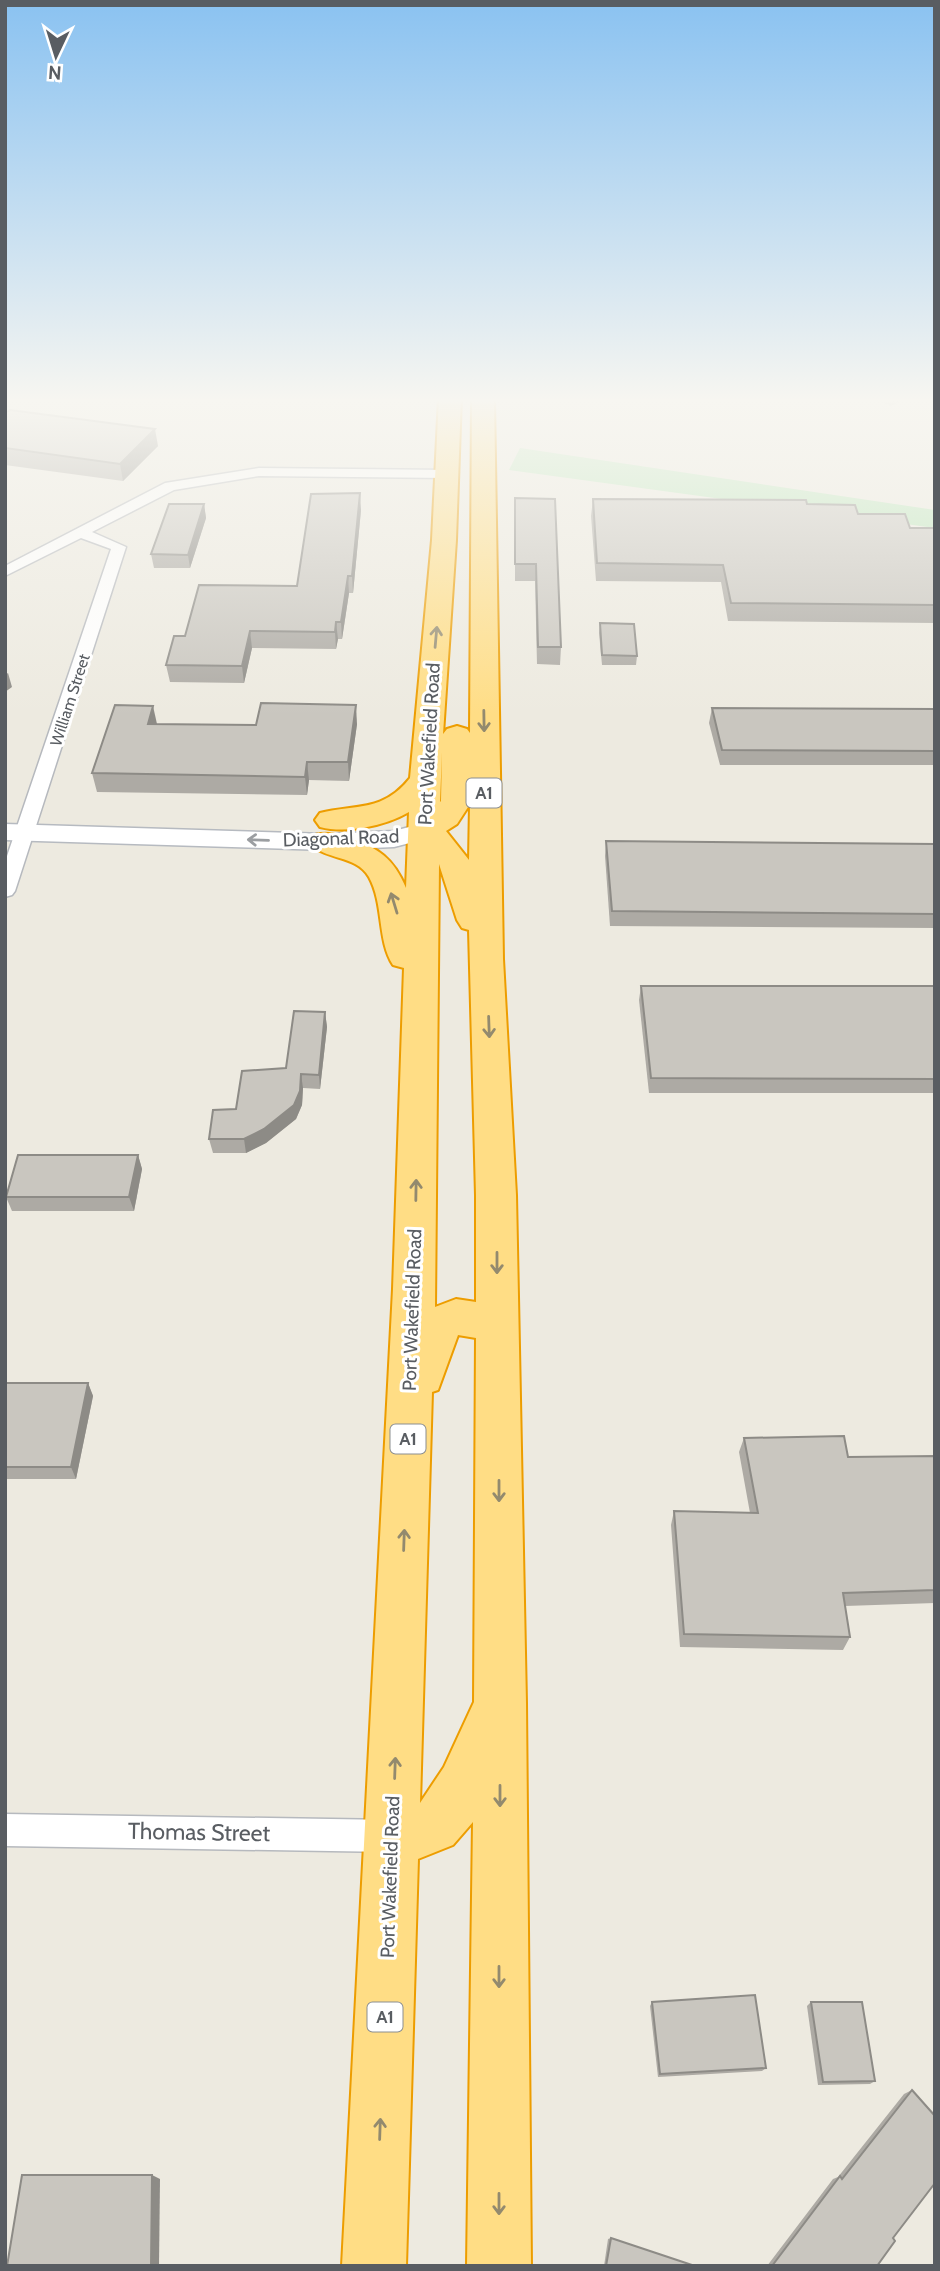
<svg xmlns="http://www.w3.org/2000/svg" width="940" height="2271" font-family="Cabin,sans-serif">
<rect width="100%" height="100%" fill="#edeae0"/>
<!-- green -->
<path fill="#bce6bb" d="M520,448L935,510V528L509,470Z"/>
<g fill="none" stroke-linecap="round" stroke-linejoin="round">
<defs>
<g id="street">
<path d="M259,468L448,470L455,474L448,478L259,476L174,490L92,532L126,547L15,891L12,895L5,897V862L111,549L81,538L5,576V566L165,483Z"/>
<path d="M5,1814L392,1820L403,1825L408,1836L403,1847L392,1852L5,1846Z"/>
</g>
<path id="secondary" d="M424,823L433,825L437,831L433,837L394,847L326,850L5,840V824L326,834L394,831Z"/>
<path id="highway" d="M439,397H461L456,540L443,734L447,729L457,726L467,729L470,733L472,397H494L503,959L516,1195L526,1703L531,2266H467L473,1822L453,1845L418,1859L406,2266H342L393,1289L404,968L393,965C377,940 384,904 369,877C356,854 323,861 310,842L315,835C328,832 336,835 348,838C378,847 394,859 406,888L409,812C385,826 346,834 320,827L315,820L320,813C357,804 383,812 410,778L432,540ZM442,752L441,801L440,802ZM470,804L469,860L446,831L457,824ZM439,864L457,920L462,928L469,930L476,1195V1302L456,1299L435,1307ZM458,1335L476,1338L474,1702L444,1767L420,1803L432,1392L438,1390Z"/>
</defs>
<!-- street casing -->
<use href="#street" stroke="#b6b9be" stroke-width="3"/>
<!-- secondary casing -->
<use href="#secondary" stroke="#b6bac0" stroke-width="3"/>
<!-- highway casing -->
<use href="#highway" stroke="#ed9d00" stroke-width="4"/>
<!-- street -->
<use href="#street" fill="#fff" fill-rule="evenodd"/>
<!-- secondary -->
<use href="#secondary" fill="#fff" fill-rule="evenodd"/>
<!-- highway -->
<use href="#highway" fill="#ffdd85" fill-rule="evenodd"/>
</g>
<!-- wall -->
<g fill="#adaaa4">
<path d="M871,397H911L890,406Z"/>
<path d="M5,413L158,446L123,481L5,465Z"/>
<path d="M515,498L555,499L561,647L560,665L537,664L535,581H515Z"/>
<path d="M593,499L807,504L858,514L910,528H935V623L728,621L721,582L596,581L591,516Z"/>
<path d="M204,504L206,518L190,568H154L151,554Z"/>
<path d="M361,510L353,593H349L342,639H338L336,649L252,648L244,683L170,682L166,665L185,636L297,586Z"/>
<path d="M600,623L637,656L636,665H602L599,633Z"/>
<path d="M712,708L935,709V765H720L709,723Z"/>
<path d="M157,724L256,725L357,724L349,781L309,780L307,795L97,792L92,773Z"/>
<path d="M606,841L935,844V928L610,926L605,856Z"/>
<path d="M641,986H935V1093H649L639,1000Z"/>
<path d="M325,1012L327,1027L320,1089L303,1088L302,1105L296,1119L266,1143L246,1153H213L209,1139L236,1109L286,1068Z"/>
<path d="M138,1155L142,1169L134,1211H12L6,1197Z"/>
<path d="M5,1383H88L93,1396L76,1479H5Z"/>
<path d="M744,1438L848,1457L935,1456V1603L845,1606L850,1637L843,1650L680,1647L671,1525L674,1511L750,1513L739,1452Z"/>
<path d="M652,2002L766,2068L762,2071L658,2077L650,2006Z"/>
<path d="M811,2002L875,2081L870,2084L818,2085L807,2006Z"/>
<path d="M912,2090L893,2238L877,2266H767L833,2179L838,2177L904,2094Z"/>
<path d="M611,2238L695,2266H604L608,2239Z"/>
</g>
<!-- shaded-wall -->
<g fill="#8d8b86">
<path d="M892,397H911L890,406Z"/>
<path d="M155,429L158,446L123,481L120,464Z"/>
<path d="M360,493L361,510L353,593L352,576Z"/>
<path d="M204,504L206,518L190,568L188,555Z"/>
<path d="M348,576L349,593L342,639L341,622Z"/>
<path d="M336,622L338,639L336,649L335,632Z"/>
<path d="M250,631L252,648L244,683L242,666Z"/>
<path d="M8,673L12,687L5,692V675Z"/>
<path d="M356,705L357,724L349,781L348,762Z"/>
<path d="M153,706L157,724H148Z"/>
<path d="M307,762L309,780L307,795L305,777Z"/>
<path d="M325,1012L327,1027L320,1089L319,1075Z"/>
<path d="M301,1074L303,1088L302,1105L296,1119L266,1143L246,1153L244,1139Z"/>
<path d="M138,1155L142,1169L134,1211L129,1197Z"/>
<path d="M88,1383L93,1396L76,1479L71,1467Z"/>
<path d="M152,2175L160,2179L159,2266H151Z"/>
</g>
<!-- building -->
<g fill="#c9c6bf" stroke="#8d8b86" stroke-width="2">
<path d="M10,410L155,429L120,464L5,448V413Z"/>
<path d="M360,493L352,576H348L341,622H336L335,632L250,631L242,666L166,665L174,636H185L199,585L297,586L311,494Z"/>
<path d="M515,498L555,499L561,647H538L536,564H515Z"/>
<path d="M593,499L806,500L807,504L855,505L858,514H905L910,528H935V605L731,603L723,565L597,563Z"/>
<path d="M169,504H204L188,555L151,554Z"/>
<path d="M600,623L634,624L637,656L602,655Z"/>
<path d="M261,703L356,705L348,762H307L305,777L92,773L115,705L153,706L148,724L256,725Z"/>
<path d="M712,708L935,709V751L722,750Z"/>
<path d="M606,841L935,844V914L612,911Z"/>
<path d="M641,986H935V1079L651,1078Z"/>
<path d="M294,1011L325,1012L319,1075L301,1074L300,1091L294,1105L264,1129L244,1139H209L213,1110L236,1109L242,1071L286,1068Z"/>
<path d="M18,1155H138L129,1197H6Z"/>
<path d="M5,1383H88L71,1467H5Z"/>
<path d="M844,1436L848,1457L935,1456V1590L843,1593L850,1637L684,1634L674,1511L758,1513L744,1438Z"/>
<path d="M755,1995L766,2068L660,2074L652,2002Z"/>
<path d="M811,2002H862L875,2081L823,2082Z"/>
<path d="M912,2090L935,2116V2183L893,2238L895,2241L877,2266H772L840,2176L842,2179Z"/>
<path d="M22,2175H152L151,2266H7Z"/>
<path d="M611,2238L695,2266H606Z"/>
</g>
<!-- one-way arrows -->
<defs><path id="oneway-shaft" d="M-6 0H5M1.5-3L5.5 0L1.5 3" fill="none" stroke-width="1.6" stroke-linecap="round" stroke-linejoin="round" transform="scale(1.75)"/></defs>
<g stroke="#938a6e">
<use href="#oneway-shaft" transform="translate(436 637) rotate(-85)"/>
<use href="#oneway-shaft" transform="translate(484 721) rotate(89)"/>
<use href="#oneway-shaft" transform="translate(394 903) rotate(-107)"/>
<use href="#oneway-shaft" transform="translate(489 1027) rotate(88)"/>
<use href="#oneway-shaft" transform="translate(416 1190) rotate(-89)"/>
<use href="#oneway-shaft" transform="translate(497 1263) rotate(90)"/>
<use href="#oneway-shaft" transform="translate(499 1491) rotate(90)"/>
<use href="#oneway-shaft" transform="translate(404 1540) rotate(-88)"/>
<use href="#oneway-shaft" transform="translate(395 1768) rotate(-88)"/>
<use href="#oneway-shaft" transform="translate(500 1796) rotate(90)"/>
<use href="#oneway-shaft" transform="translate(499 1977) rotate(90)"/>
<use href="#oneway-shaft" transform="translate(380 2129) rotate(-88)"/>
<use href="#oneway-shaft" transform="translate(499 2204) rotate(90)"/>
</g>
<use stroke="#9b9ea1" href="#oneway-shaft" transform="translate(258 840) rotate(-178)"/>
<!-- sky -->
<linearGradient id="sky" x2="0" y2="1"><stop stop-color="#8ac2f1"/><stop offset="0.56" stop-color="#f7f6f1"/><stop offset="1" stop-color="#f7f6f1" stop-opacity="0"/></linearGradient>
<rect width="940" height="715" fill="url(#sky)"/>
<g text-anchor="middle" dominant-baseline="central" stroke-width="6" stroke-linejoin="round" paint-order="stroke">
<!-- far-street labels -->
<g font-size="16" fill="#595d62" stroke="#fff">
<text transform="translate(70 700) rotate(-72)">William Street</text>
</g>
<!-- shield labels -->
<g fill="#fff" stroke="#8b8e91" stroke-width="2">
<rect x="466.5" y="778.5" width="35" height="29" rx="5"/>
<rect x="390.5" y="1424.5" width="35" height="29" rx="5"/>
<rect x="367.5" y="2002.5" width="35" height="29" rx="5"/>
</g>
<g font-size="18" font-weight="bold" fill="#595d62">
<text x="484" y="793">A1</text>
<text x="408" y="1439">A1</text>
<text x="385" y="2017">A1</text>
</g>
<!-- street labels -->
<g font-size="19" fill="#595d62" stroke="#fff">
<text transform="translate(429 744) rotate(-87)">Port Wakefield Road</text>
<text transform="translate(341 838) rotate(-2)">Diagonal Road</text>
<text transform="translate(412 1310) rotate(-88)">Port Wakefield Road</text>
<text transform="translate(390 1877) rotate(-88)">Port Wakefield Road</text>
</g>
<!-- near-street labels -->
<g font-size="23" fill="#595d62" stroke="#fff">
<text transform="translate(199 1832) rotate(1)">Thomas Street</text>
</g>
</g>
<!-- border -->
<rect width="940" height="2271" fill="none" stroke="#595d62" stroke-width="14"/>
<!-- north arrow -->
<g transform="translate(56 56) rotate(184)" stroke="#ffffff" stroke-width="5" paint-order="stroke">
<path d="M0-5L12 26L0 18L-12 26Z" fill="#595d62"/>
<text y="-10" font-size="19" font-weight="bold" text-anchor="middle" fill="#595d62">N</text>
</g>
</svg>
